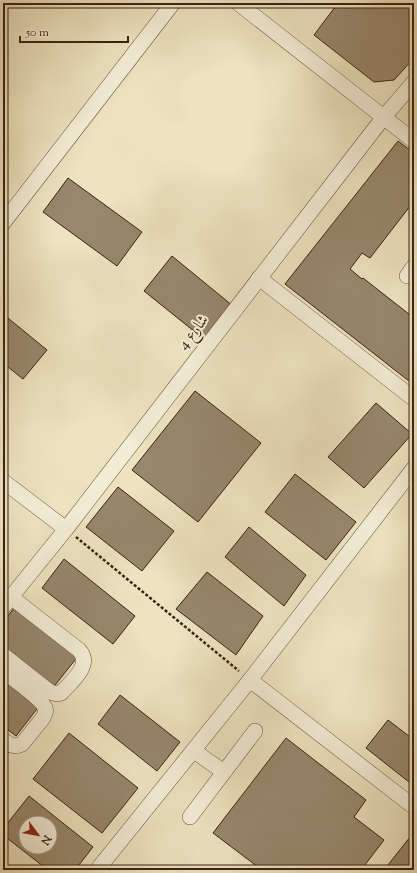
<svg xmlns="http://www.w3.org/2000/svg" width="417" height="873" font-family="'Sorts Mill Goudy',Amiri,serif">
<rect width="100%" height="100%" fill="#ede3c0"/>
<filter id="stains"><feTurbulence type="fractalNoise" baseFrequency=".005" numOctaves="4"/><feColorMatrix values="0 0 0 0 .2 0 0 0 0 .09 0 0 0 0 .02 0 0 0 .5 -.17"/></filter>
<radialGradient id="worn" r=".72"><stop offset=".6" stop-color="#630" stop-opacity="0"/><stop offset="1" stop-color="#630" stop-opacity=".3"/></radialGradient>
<!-- building -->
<g fill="#97876c" stroke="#3a2311" fill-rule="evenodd">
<path d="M338,3H362L367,5L370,3H414V58L394,80L374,82L314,35Z"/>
<path d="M398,141L414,153V201L370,258L362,253L350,269L362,279L363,278L414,318V385L285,284Z"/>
<path d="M68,178L142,232L117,266L43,212Z"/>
<path d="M172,256L233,306L205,340L144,291Z"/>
<path d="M3,314L47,350L23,379L3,363Z"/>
<path d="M195,391L261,443L198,522L132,470Z"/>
<path d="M376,403L412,434L364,488L328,457Z"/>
<path d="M295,474L356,522L326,560L265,512Z"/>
<path d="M118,487L174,531L142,571L86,527Z"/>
<path d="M249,527L306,575L284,606L225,557Z"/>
<path d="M64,559L135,616L113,644L42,588Z"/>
<path d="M207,572L263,616L236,655L176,609Z"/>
<path d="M16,605L79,655L52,689L3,650V623Z"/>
<path d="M3,677L40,705L16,736L3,726Z"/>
<path d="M120,695L180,742L157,771L98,724Z"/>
<path d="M388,720L414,740V786L366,748Z"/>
<path d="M69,733L138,788L102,833L33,779Z"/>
<path d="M286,738L366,800L354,817L384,840L361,870H262L213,833Z"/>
<path d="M29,796L93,847L75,870H48L3,835V829ZM26,823H50V847H26Z"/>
<path d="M414,832V868L412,870H384Z"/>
</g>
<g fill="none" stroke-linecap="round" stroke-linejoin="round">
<defs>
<g id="minor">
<path d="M238,3L414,141"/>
<path d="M3,223L173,3"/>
<path d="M407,276L414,266"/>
<path d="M259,278L414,399"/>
<path d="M3,481L66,529"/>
<path d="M3,607L66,529L383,118L414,82"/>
<path d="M3,655L50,692L57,694L61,693C71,682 93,665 79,650L11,597"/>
<path d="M3,671C12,678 40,698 44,706C47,710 45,714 43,718L22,744C14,748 10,745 3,740"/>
<path d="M250,680L414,807"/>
<path d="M194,751L224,772"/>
<path d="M190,817L255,731"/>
<path d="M97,870L250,680L414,468"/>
</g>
</defs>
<!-- minor casing -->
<use href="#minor" stroke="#67533d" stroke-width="16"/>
<!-- path -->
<path stroke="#3a2311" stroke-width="2.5" stroke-dasharray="3 2" stroke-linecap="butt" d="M76,537L239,671"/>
<!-- minor -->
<use href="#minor" stroke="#f3edd6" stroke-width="15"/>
</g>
<g text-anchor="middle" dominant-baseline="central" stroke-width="4" stroke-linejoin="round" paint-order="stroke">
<!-- street labels -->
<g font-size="16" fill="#3a2311" stroke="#f3edd6">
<text transform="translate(194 333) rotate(-52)">شارع 4</text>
</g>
</g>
<!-- margin -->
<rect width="417" height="873" fill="none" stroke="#ede3c0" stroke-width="16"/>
<rect x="4" y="4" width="409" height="865" fill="none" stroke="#3a2311" stroke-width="2"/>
<rect x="8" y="8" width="401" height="857" fill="none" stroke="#3a2311"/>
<!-- north arrow -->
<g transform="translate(38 835) rotate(122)"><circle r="19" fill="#f3edd6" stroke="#a99c87"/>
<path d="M0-3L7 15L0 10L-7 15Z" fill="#8f2418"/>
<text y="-6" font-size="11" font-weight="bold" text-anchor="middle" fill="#3a2311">N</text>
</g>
<!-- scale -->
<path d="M20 36v6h108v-6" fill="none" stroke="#3a2311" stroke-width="2"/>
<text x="26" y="36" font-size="12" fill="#3a2311" stroke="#f3edd6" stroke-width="3" paint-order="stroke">50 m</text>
<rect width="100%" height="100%" filter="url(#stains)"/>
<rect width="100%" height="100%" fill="url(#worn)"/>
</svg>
